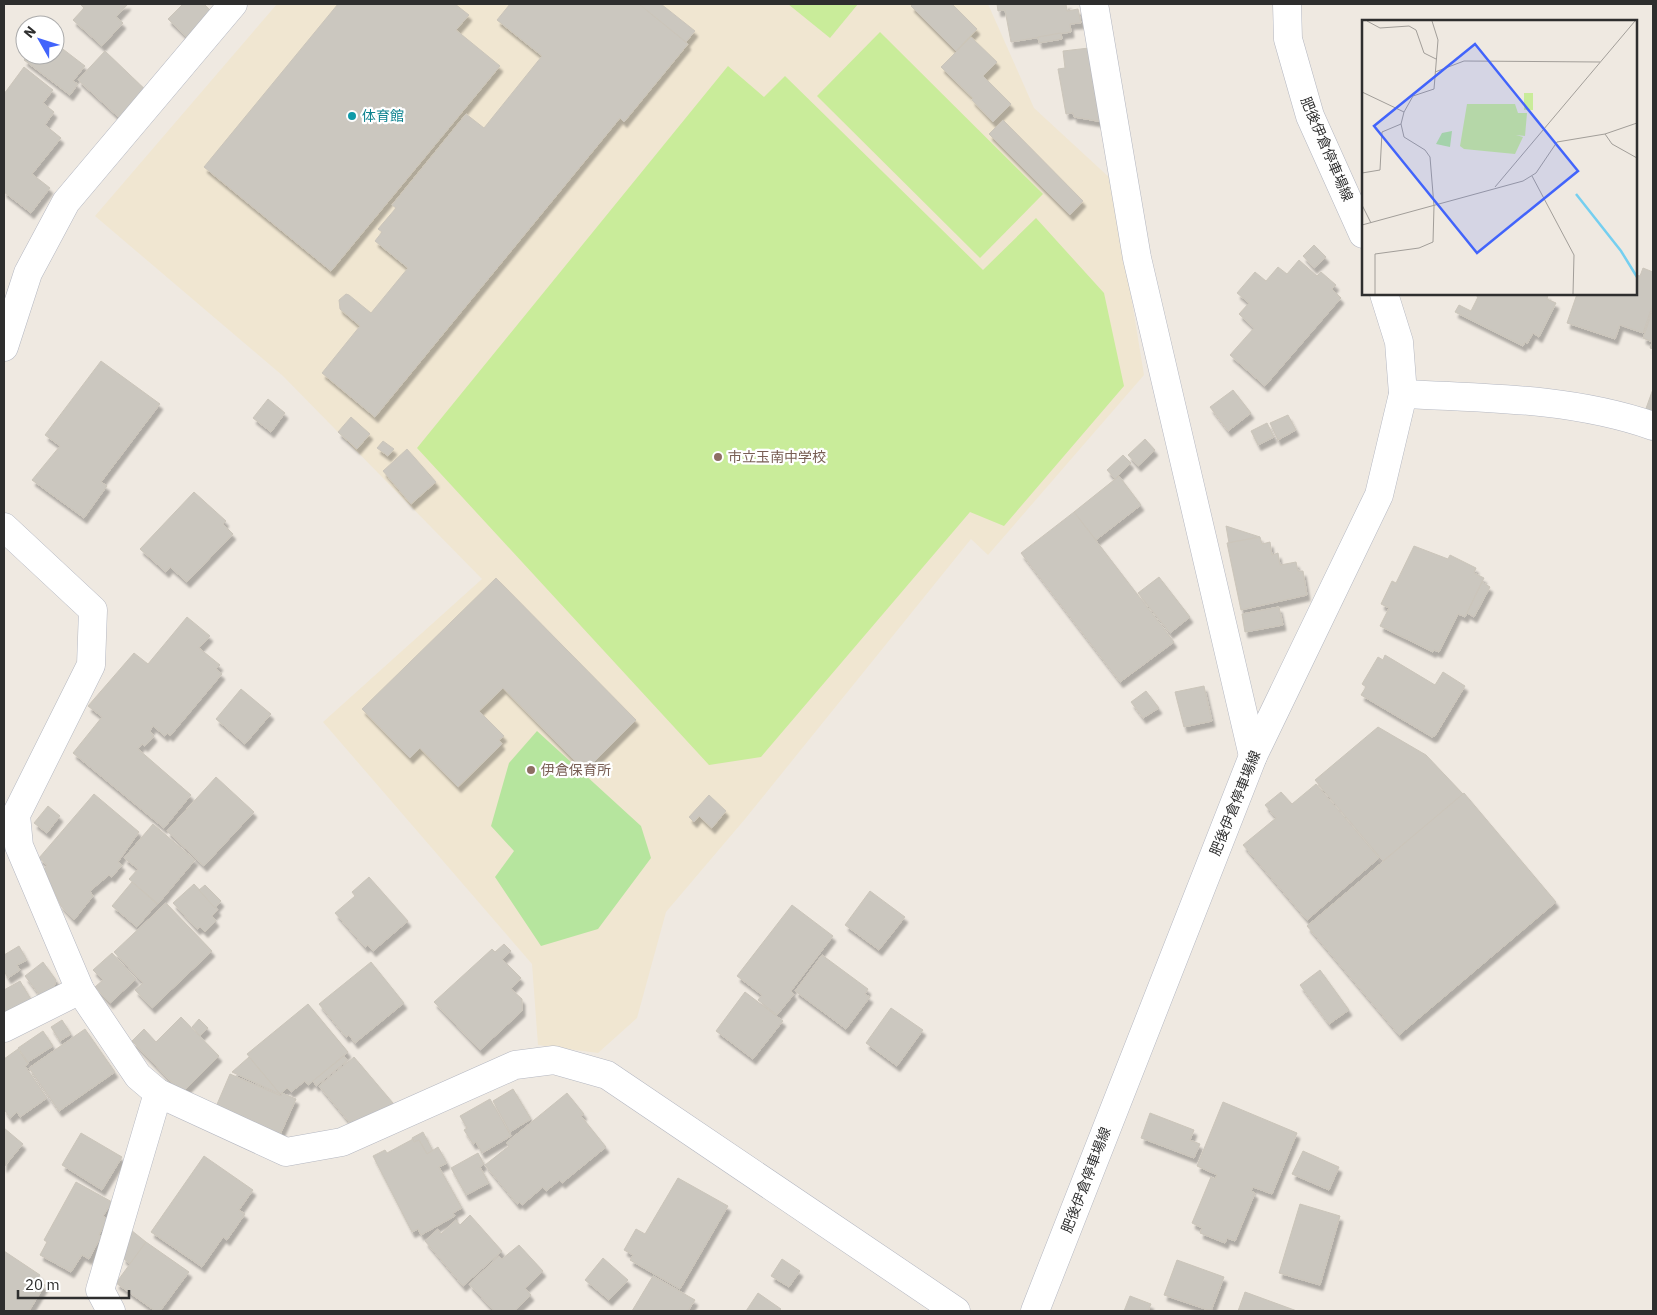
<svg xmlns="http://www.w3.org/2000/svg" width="1657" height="1315" font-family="'IBM Plex Sans','Noto Sans JP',sans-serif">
<defs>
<filter id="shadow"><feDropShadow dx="3" dy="5.5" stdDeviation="1" flood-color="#0004"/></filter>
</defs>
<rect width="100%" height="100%" fill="#efe9e1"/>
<!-- education -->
<path fill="#f0e6d1" d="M277,4H988L1034,108L1112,180L1144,375L988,555L971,539L745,819L666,912L637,1018L598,1053L538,1045L532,964L323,722L482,579L283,376L95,216Z"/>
<!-- green -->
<path fill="#b6e59e" d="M537,731L641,826L651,858L598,929L541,946L495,877L514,851L491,826L509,763Z"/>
<!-- pitch -->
<g fill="#c9ec9a">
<path d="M788,4H858L830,38Z"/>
<path d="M880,32L1043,194L980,258L817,96Z"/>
<path d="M728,66L764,97L785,76L983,270L1036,218L1104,293L1124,386L1004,526L970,512L761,757L709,765L417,448Z"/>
</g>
<!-- building -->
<g fill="#cbc7bf" stroke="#cbc5ba" filter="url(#shadow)">
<path d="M80,4H128L116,17L123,23L102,46L73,20L84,8Z"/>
<path d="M183,4H204L213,13L189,39L168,19Z"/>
<path d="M338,4H455L469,15L456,30L500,66L331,271L204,167Z"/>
<path d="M510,4H639L688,44L624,122L620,118L375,417L322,373L360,326L340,309L339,300L346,294L349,295L371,313L408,268L375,241L382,232L378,229L396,208L392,205L466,114L484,128L542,56L497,20Z"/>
<path d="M639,4H661L695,31L686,42Z"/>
<path d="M913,4H952L977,29L956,51L911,6Z"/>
<path d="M997,4H1069H1066L1067,11L1078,9L1081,23L1070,24L1071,32L1011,42L1005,10L998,11Z"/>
<path d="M1061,33L1062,39L1039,43L1038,37Z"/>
<path d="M971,37L997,62L983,76L1011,104L993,122L972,100L973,98L941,67Z"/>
<path d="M55,43L85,66L73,81L78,84L70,95L24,60L28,55H55Z"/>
<path d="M1089,48L1103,122L1074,117L1073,113L1066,114L1058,69L1065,68L1063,51Z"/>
<path d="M105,51L152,96L126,124L78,80Z"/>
<path d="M24,67L53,90L43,103L54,112L45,125L61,138L32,174L50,188L31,213L4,192V94Z"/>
<path d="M1003,120L1083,201L1070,215L989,134Z"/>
<path d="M1314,245L1326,257L1314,268L1303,256Z"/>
<path d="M1299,260L1317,276L1321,272L1336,285L1332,289L1341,298L1265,386L1230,355L1254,328L1239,314L1249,303L1237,293L1255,272L1266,281L1278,267L1287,274Z"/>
<path d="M1643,268L1653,272V304L1643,333L1620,325L1615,339L1567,323L1577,294H1636V275L1640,276Z"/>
<path d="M1545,294L1548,295L1547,299L1556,303L1539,337L1533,333L1527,344L1525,342L1523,346L1455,312L1459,305L1471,311L1478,297L1474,294Z"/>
<path d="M1653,309V349L1650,348L1652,342L1643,338Z"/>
<path d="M101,361L160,404L101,482L107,486L84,518L32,480L60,446L45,435Z"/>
<path d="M1653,389V417L1644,414Z"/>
<path d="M1233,390L1251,413L1228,431L1210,407Z"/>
<path d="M268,399L285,413L271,432L253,418Z"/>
<path d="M1288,415L1296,430L1278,440L1270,423Z"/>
<path d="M351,417L370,434L357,449L338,432Z"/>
<path d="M1267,423L1274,437L1258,445L1251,431Z"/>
<path d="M1145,439L1155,450L1138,466L1128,455Z"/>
<path d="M383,441L394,449L388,456L377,448Z"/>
<path d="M407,449L436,482L411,504L383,471Z"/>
<path d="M1123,455L1131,463L1115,479L1107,470Z"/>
<path d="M1119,476L1141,505L1096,540L1074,512Z"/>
<path d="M194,492L226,521L223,524L233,534L187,582L170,567L166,572L140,549Z"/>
<path d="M1074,512L1174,642L1120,682L1021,553Z"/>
<path d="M1226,526L1260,537L1229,543Z"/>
<path d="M1260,537L1262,544L1270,542L1272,555L1278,553L1280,565L1296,562L1298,571H1303L1307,595L1241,610L1227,543Z"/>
<path d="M1414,546L1448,559L1450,555L1476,568L1474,573L1484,578L1465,617L1458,614L1439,652L1434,650L1433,652L1380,626L1389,608L1381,604L1392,581L1396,583Z"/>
<path d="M1159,577L1190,617L1170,633L1138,593Z"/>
<path d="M496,578L636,720L590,766L584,761L580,766L503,688L479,711L504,736L499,740L502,744L458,787L420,748L410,758L362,709Z"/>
<path d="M1482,582L1490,587L1474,617L1467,613Z"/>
<path d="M1279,607L1283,625L1245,632L1242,614Z"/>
<path d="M187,617L210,636L199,648L220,665L216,669L222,674L170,736L167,733L165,736L153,726L150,731L154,736L145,746L142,744L138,749L191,795L164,828L73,753L102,717L88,706L108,683L134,653L148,664Z"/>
<path d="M1385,655L1435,685L1443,672L1465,686L1435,736L1432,737L1361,695L1366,687L1362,684L1378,657L1383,660Z"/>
<path d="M1204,686L1212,721L1184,727L1175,692Z"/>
<path d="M241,689L271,714L245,744L216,719Z"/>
<path d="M1146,691L1159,708L1143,718L1131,702Z"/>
<path d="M1378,727L1426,755L1463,794L1383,861L1315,780Z"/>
<path d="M216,777L254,812L204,866L167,831Z"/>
<path d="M1316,784L1379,858L1307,920L1243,845L1276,818L1265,805L1281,792L1292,804Z"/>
<path d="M1464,793L1556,902L1399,1035L1307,926Z"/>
<path d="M94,794L139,832L118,862L122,865L112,877L109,875L90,891L93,896L74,920L61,906L44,869L47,865L39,858Z"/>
<path d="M709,795L726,811L712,828L699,816L694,822L689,817Z"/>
<path d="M48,806L60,816L47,833L34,823Z"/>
<path d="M153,824L195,860L158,904L129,879L138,869L124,858Z"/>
<path d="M369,877L408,921L373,951L368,945L365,947L335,913L355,896L352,892Z"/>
<path d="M132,882L157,904L137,927L112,906Z"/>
<path d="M194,884L218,910L212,916L216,921L205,932L200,927L197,929L173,903Z"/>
<path d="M205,885L221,901L215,908L199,890Z"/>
<path d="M870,891L905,917L879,950L845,925Z"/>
<path d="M166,903L212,951L152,1008L135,990L143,983L114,952Z"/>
<path d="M792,905L833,936L791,991L794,994L777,1015L758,1000L762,995L737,976Z"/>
<path d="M504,944L511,951L502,959L521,978L511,989L522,999V1011L480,1050L434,1002L492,949L495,952Z"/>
<path d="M19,946L27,960L17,965L20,970L8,978L4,971V955Z"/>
<path d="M112,953L136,979L110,1003L95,987L103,980L93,970Z"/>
<path d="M822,955L868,989L865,994L870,997L846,1029L795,991Z"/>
<path d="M43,962L56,980L54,987L41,997L25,976Z"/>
<path d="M371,962L404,1003L355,1043L349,1035L346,1037L319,1004Z"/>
<path d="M1320,970L1349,1010L1329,1024L1300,985Z"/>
<path d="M20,981L32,1001L4,1020V990Z"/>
<path d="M745,992L783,1021L753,1059L716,1031Z"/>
<path d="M308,1004L348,1052L308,1085L305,1081L291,1092L287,1088L280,1094L247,1054Z"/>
<path d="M891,1008L923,1030L897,1066L866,1043Z"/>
<path d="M181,1017L219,1056L182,1093L132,1041L144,1029L156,1042Z"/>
<path d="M199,1019L208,1028L200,1036L192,1027Z"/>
<path d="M62,1020L71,1034L60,1041L51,1027Z"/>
<path d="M85,1029L115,1072L59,1111L29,1068Z"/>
<path d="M43,1031L53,1046L28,1062L18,1048Z"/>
<path d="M18,1049L28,1064L25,1066L47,1098L20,1117L17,1112L10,1118L4,1109V1059Z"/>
<path d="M344,1056L348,1060L316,1086L313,1081Z"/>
<path d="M249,1057L280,1094L232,1072Z"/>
<path d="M354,1057L393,1103L373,1120L354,1128L319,1086Z"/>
<path d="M230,1074L281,1096L282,1093L296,1099L279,1137L215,1109Z"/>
<path d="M513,1089L531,1119L510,1132L493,1101Z"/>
<path d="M567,1093L584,1114L581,1116L606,1147L562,1183L560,1180L546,1191L543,1187L522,1205L520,1202L517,1204L485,1165L509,1146L506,1143Z"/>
<path d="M490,1099L511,1136L482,1153L476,1142L473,1144L464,1130L467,1128L460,1116Z"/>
<path d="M1223,1102L1297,1133L1272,1194L1253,1187L1251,1191L1255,1193L1235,1241L1227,1238L1225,1243L1200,1233L1202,1228L1192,1223L1211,1177L1215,1179L1217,1175L1197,1166Z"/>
<path d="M1150,1113L1194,1130L1190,1140L1200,1144L1194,1158L1141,1138Z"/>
<path d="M4,1128L23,1144L4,1167Z"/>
<path d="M423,1132L433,1151L427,1154L419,1140L414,1142L412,1138Z"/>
<path d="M81,1133L122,1157L102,1190L62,1165Z"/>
<path d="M413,1139L414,1142L419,1140L427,1154L438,1147L447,1163L439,1167L462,1208L453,1213L455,1216L421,1235L418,1229L412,1232L373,1156L385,1150L387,1153Z"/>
<path d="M1303,1151L1339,1167L1329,1190L1292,1174Z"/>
<path d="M478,1153L484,1164L480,1167L489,1183L466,1195L451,1168Z"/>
<path d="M204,1156L253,1190L239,1210L245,1214L227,1240L223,1237L202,1267L151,1232Z"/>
<path d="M678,1178L728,1206L680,1289L630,1260L633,1255L624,1250L636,1229L645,1234Z"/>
<path d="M76,1182L112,1202L103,1216L107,1219L99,1235L101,1236L89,1259L82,1255L71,1272L40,1255L47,1242L44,1240Z"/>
<path d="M1300,1204L1340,1216L1320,1285L1279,1273Z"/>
<path d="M470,1215L502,1251L463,1286L425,1241L438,1229L441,1234L456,1220L460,1225Z"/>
<path d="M131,1230L146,1242L130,1264L123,1258Z"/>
<path d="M146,1242L189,1272L160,1311H155L116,1283Z"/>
<path d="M519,1245L543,1271L525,1288L531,1295L514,1311H494L469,1284L499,1256L502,1259Z"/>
<path d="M4,1251L40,1275L37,1280L45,1285L29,1311H4Z"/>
<path d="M603,1258L628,1280L609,1300L585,1280Z"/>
<path d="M782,1259L800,1271L789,1287L771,1276Z"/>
<path d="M1177,1260L1224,1277L1211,1311L1164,1295Z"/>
<path d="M653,1276L695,1300L688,1311H632Z"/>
<path d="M1245,1292L1297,1311H1238Z"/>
<path d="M758,1293L781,1309L779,1311H746Z"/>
<path d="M1130,1296L1151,1304L1148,1311H1124Z"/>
</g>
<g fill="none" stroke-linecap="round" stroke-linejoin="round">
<defs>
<g id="street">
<path d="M1094,4L1137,258L1253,756"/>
<path d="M4,347L28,273L66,202L233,4"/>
<path d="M1403,394C1487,398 1573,398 1653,426"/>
<path d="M4,527L93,610L91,665L16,815L19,846L80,990L4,1028"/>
<path d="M80,990L138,1076L158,1093L286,1152L342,1142L515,1065L554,1060L607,1075L956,1311"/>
<path d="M111,1311L100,1290L158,1093"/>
</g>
<g id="secondary">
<path d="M1287,4L1288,39L1310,116L1363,234"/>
<path d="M1035,1311L1253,756L1379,495L1403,394L1399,342L1384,294"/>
</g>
</defs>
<!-- street casing -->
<use href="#street" stroke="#b4b7c1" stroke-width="29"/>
<!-- secondary casing -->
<use href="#secondary" stroke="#b4b7c1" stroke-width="29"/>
<!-- street -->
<use href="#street" stroke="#fff" stroke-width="28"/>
<!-- secondary -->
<use href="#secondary" stroke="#fff" stroke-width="28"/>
</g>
<!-- markers -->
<circle fill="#0f9aa8" stroke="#fff" stroke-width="2" cx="352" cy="116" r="5"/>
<g fill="#8d6e63" stroke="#fff" stroke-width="2">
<circle cx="718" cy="457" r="5"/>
<circle cx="531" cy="770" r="5"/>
</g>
<g text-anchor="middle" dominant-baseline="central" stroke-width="4.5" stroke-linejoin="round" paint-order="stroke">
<!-- culture labels -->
<g font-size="14" fill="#0d838f" stroke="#fff" text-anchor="start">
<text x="362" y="116">体育館</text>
</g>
<!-- street labels -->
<g font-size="14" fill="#2e2e2e" stroke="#fff">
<text transform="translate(1327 149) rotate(67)">肥後伊倉停車場線</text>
<text transform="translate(1235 803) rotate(-68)">肥後伊倉停車場線</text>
<text transform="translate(1086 1180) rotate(-69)">肥後伊倉停車場線</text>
</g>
<!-- education labels -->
<g font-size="14" fill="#785e54" stroke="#fff" text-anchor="start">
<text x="728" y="457">市立玉南中学校</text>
<text x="541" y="770">伊倉保育所</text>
</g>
</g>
<!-- overview -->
<g transform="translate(1362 20)">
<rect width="275" height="275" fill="#efe9e1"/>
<path d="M90,111L88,127L74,124L80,113Z" fill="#b6e59e"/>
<path d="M162,73H171V90H162ZM105,84H153L156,93H165L163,116L154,115L161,117L153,134L102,129L98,126Z" fill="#c9ec9a"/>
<path fill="none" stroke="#75cff0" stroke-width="2.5" d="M214,174L259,231L275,257"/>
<path fill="none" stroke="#a29e99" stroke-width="1" d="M5,1L18,8L47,6L54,10L62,33L74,39M73,52L102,41L238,42M0,72L42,92L51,76L72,69L76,20L70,1M243,114L250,124L275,138M0,153L18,150L20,112L39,104M170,156L212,235L211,274M133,167L273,1M0,185L9,203M0,205L161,161L174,153L195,122L243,114L275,103M13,274V234L57,228L71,222L72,186L68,137L63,130L42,117L39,104L42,92"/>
<path fill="#4264fb" fill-opacity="0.15" stroke="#4264fb" stroke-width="2.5" d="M113,24L216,151L115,233L12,106Z"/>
<rect width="275" height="275" fill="none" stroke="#2e2e2e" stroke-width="2.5"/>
</g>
<!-- border -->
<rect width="1657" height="1315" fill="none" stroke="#2e2e2e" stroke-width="10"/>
<!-- north arrow -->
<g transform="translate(40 40) rotate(309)"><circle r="24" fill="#ffffff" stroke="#ababab"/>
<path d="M0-4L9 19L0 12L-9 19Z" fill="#4264fb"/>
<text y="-8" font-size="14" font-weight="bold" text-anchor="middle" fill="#2e2e2e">N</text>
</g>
<!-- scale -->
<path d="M18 1290v8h111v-8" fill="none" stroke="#2e2e2e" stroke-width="2.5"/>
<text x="25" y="1290" font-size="15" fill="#2e2e2e" stroke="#ffffff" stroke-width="4" paint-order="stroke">20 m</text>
</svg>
